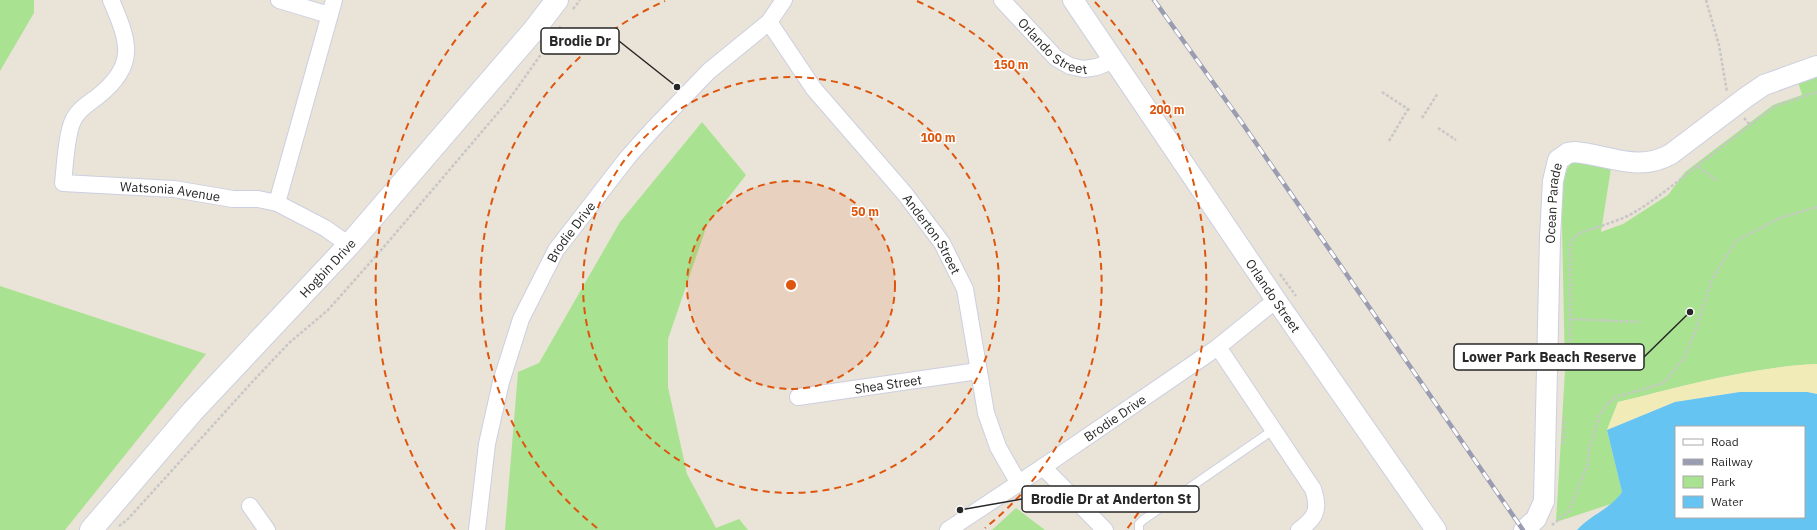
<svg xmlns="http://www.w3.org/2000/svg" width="1817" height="530" font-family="'IBM Plex Sans',sans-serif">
<rect width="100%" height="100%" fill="#eae3d7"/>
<!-- green -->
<g fill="#a9e391">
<path d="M0,0H34V13L0,71Z"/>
<path d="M1817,75V364C1749,367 1684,386 1618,402L1607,430L1622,492L1614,503L1556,522L1565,371L1561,178L1571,163L1581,162L1611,168L1601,232L1623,224L1668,195L1685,172L1773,105L1802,95L1798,82Z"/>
<path d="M702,122L746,175L707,225L668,339V387L687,474L716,528L739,519L748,530H505L518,372L539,363L620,222Z"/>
<path d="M0,286L206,354L65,530H0Z"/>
<path d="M1016,508L1045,530H992Z"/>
</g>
<!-- sand -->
<path fill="#f1ebb8" d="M1817,364V394L1807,392H1740L1675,402L1607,430L1618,402C1684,386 1749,367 1817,364Z"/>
<!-- water -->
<path fill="#65c4f1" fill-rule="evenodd" d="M1740,392H1807L1817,394V530H1577C1592,514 1609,510 1622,492L1607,430L1675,402ZM1676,427H1804V517H1676Z"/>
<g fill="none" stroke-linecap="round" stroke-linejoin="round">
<defs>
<path id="service" d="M1139,530V524L1143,520L1273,430"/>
<g id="minor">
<path id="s1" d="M111,0C129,42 138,65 97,97C88,104 76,111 72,123C66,138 65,166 63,183L174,189L233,199H258L277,203L325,228L349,245"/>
<path d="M279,0L329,15"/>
<path id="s2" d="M1002,0L1056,58L1070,66L1084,69L1097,67L1114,60"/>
<path id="s3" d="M769,22L814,89L905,194L942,243L965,289L986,413L998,447L1018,482"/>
<path d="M277,203L334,0"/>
<path d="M1218,347L1313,489C1320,509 1316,518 1299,530"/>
<path id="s4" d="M798,397L978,371"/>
<path d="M1043,467L1105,530"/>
<path d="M250,506L267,530"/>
<path id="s5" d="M477,530L487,444L501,382L521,319L556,250L628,157L653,129L709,71L769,22L784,0"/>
<path id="s6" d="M948,530L1043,467L1218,347L1276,300"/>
</g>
<g id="tertiary">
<path id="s7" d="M1073,0L1276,300L1436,530"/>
<path id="s8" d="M1524,530L1536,519L1544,501L1550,237L1553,181L1558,160L1568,153L1575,152C1609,155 1638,173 1671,154L1745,98L1764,85L1817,66"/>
</g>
<g id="secondary">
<path id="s9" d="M91,530L192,412L349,245L534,30L557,0"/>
</g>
</defs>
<!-- service casing -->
<use href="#service" stroke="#cccfe1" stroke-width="10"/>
<!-- minor casing -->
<use href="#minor" stroke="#cccfe1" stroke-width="18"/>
<!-- tertiary casing -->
<use href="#tertiary" stroke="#cccfe1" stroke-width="22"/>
<!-- secondary casing -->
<use href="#secondary" stroke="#cccfe1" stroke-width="24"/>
<!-- path -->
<g stroke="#c7c7c7" stroke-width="2.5" stroke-dasharray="3 2" stroke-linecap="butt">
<path d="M1706,0L1719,45L1727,92"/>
<path d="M573,9L580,0"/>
<path d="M1382,92L1411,111"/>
<path d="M1422,118L1438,93"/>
<path d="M1744,118L1750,125"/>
<path d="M1438,128L1456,140"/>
<path d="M1389,141L1408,109"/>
<path d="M1717,180L1697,166L1775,106L1817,92"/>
<path d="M1280,274L1296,296"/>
<path d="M1570,319L1641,322"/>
<path d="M1565,350L1570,340V247C1571,231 1593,230 1604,225C1615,221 1628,217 1638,210C1659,197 1678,181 1697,166"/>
<path d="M1563,444L1564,417"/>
<path d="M1552,525L1569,511L1588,463L1589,451L1599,416L1607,404L1616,397L1664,383L1684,358L1695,332L1712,279L1736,241L1780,218L1817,207"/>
<path d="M119,526L127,520L254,380L289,343L328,310L383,248L508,101L561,26"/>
</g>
<!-- service -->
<use href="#service" stroke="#fff" stroke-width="8"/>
<!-- minor -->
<use href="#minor" stroke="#fff" stroke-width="16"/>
<!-- tertiary -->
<use href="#tertiary" stroke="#fff" stroke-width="20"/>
<!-- secondary -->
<use href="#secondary" stroke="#fff" stroke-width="22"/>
<defs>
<path id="rail" d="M1154,0L1240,120L1523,530"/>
</defs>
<!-- rail casing -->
<use href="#rail" stroke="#9a9cb2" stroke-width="4.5"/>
<!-- rail -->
<use href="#rail" stroke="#fff" stroke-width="3" stroke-dasharray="9" stroke-linecap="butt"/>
</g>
<!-- distance rings -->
<circle cx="791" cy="285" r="104" fill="#de560d" fill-opacity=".12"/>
<g fill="none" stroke="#de560d" stroke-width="2" stroke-dasharray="7 5">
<circle cx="791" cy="285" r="104"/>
<circle cx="791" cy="285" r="208"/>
<path d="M597 528A311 311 0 0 1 665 1M917 1A311 311 0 0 1 985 528"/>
<path d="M455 529A415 415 0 0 1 487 2M1095 2A415 415 0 0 1 1127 529"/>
</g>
<g text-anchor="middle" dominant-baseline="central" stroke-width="3" stroke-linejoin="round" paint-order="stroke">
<!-- street labels -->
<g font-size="13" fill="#272727" stroke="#fff">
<text stroke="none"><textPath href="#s2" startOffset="70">Orlando Street</textPath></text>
<text stroke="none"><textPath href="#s1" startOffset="315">Watsonia Avenue</textPath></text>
<text stroke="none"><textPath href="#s8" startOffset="334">Ocean Parade</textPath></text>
<text stroke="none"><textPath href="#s5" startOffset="317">Brodie Drive</textPath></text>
<text stroke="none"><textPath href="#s3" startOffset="268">Anderton Street</textPath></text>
<text stroke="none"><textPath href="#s9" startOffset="353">Hogbin Drive</textPath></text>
<text stroke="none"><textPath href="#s7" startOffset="357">Orlando Street</textPath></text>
<text stroke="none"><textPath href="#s4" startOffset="91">Shea Street</textPath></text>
<text stroke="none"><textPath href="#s6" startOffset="201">Brodie Drive</textPath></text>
</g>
</g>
<circle cx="791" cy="285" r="6" fill="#de560d" stroke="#fff" stroke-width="2"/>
<g font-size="12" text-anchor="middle" font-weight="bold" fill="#de560d" stroke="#fff" stroke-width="3" stroke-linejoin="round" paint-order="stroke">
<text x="1011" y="69">150 m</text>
<text x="1167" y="114">200 m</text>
<text x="938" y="142">100 m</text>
<text x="865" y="216">50 m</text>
</g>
<!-- callouts -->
<path fill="none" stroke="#272727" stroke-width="1.5" d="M677 87L619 41M1690 312L1644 357M960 510L1022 499"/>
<g fill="#272727" stroke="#fff" stroke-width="1.5">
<circle cx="677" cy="87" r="4"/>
<circle cx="1690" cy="312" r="4"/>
<circle cx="960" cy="510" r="4"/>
</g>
<g fill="#fff" stroke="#272727" stroke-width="1.5">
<rect x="541" y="28" width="78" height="26" rx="4"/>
<rect x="1454" y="344" width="190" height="26" rx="4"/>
<rect x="1022" y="486" width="177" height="26" rx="4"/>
</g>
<g font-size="14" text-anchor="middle" font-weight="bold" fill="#272727">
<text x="580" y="46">Brodie Dr</text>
<text x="1549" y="362">Lower Park Beach Reserve</text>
<text x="1111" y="504">Brodie Dr at Anderton St</text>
</g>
<!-- legend -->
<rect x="1675" y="426" width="130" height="92" fill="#ffffff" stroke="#a9a9a9"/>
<rect x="1683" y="439" width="20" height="6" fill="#ffffff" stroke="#a9a9a9"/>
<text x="1711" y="446" font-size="12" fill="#272727">Road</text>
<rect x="1683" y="459" width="20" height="6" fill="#9a9cb2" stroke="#a9a9a9"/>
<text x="1711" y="466" font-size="12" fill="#272727">Railway</text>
<rect x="1683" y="476" width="20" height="12" fill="#a9e391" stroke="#a9a9a9"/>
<text x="1711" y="486" font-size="12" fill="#272727">Park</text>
<rect x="1683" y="496" width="20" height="12" fill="#65c4f1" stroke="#a9a9a9"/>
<text x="1711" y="506" font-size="12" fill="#272727">Water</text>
</svg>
